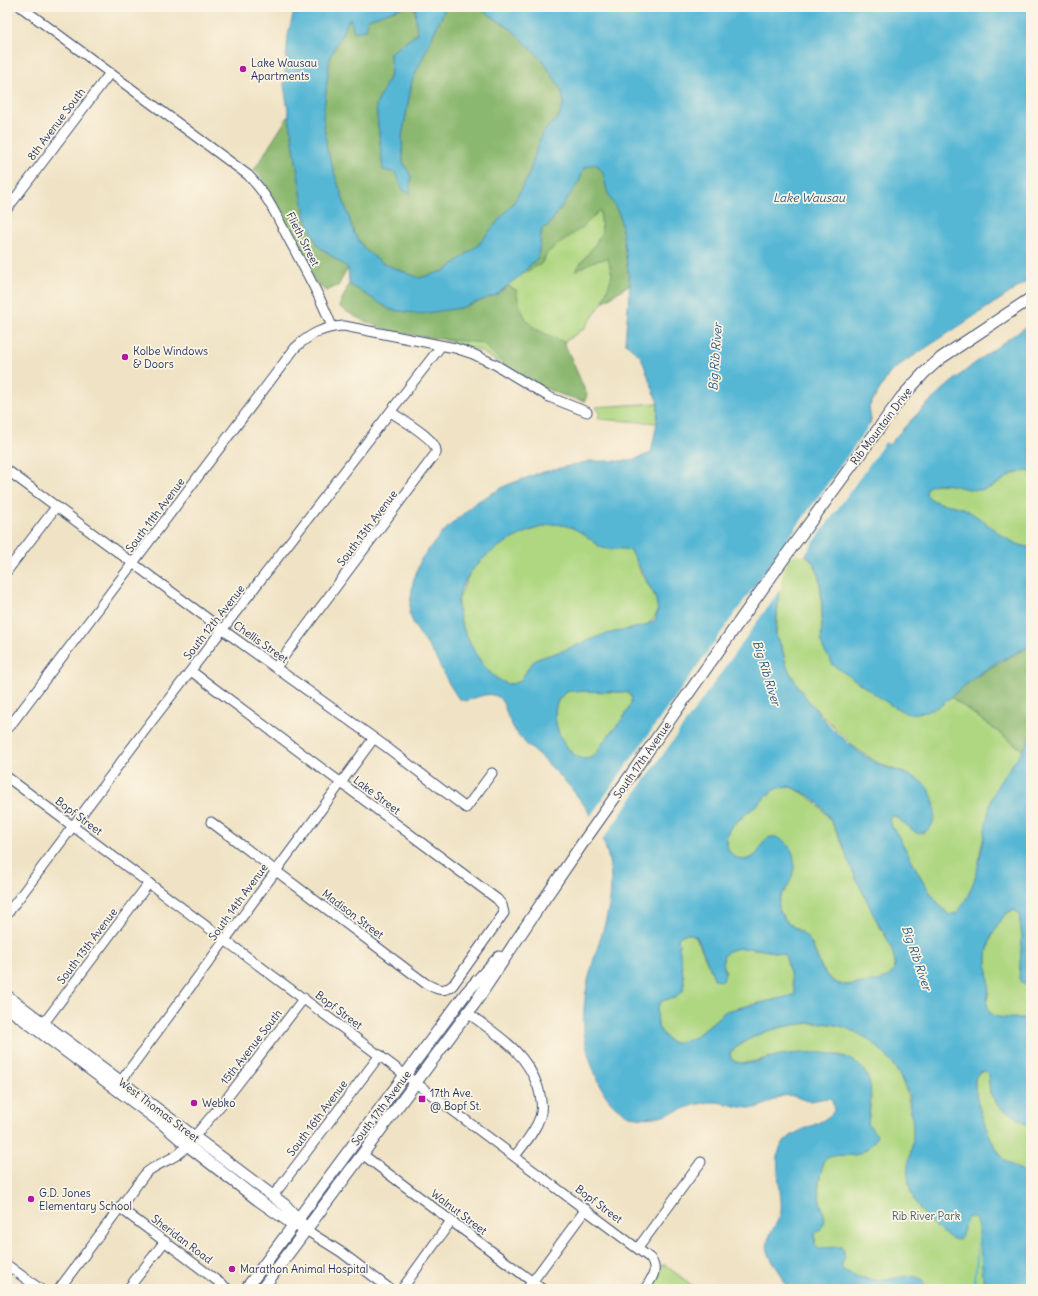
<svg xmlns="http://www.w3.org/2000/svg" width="1038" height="1296" font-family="Delius,sans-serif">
<rect width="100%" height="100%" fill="#fcf5e5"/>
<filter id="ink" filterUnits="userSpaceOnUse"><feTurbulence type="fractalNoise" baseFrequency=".025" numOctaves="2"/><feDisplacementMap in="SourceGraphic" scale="8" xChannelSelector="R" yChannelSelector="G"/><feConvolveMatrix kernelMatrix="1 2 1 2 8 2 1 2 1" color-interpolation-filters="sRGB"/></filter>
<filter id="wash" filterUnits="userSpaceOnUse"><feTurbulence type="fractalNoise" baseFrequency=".012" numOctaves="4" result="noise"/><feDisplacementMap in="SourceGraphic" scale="16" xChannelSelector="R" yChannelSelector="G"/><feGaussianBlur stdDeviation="0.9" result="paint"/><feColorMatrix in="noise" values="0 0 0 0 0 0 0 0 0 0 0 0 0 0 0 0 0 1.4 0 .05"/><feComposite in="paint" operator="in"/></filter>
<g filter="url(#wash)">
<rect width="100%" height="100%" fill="#f0e3c5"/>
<!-- green -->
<g fill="#afd781" stroke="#658370">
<path d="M584,168L630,284L603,302L585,328L564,342L533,383L480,351L444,340L468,305Z"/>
<path d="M658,403L657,423L598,419L600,413L596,407Z"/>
<path d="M1031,471V548C1006,544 989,523 968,511C955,502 936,508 926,494L927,488L933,484L992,487L1014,473Z"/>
<path d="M553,524C572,525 577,529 592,540C595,542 598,546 602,547C611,550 625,543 631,551C636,556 638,565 640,571C650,591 671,609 645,626L537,659L531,664L520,681C517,682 514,684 511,684C486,684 455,623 458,601C459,597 461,593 463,590C466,580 470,571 477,563C496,544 527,530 553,524Z"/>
<path d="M793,552C833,553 817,623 823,648L940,706L951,697L1024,751L1000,784L991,800L988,823L981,846L978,870L967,901L957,913L949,915C922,890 910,851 889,822L890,817L895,816L918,834V779L878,763L853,746L803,696L787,667L782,647L776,636L780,575L785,559Z"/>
<path d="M569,691L627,692L632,698C630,713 618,724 608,736C603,742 598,753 592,757C569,771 536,705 569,691Z"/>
<path d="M787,786C828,799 838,836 854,871C862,888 869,906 878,923C884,935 897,950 895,965C894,973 887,979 879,982C873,984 843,986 837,983C820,975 819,956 810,941C801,928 784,925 779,909C777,899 781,895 787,888L766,840C759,852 753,862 738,859C724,849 722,838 733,825L775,789Z"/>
<path d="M1014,910L1019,914L1022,937L1019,979L1031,991V1018C1022,1018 998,1020 991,1014C984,1006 989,993 989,984C989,975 986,965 987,956C988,942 999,913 1014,910Z"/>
<path d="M686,934H692L696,937L715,980L726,972C725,969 723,964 723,960C724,940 767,951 780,953L785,955L795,992L794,995L726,1011L695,1037L677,1043L671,1042L665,1037L658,1027L657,1009L660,1003L664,1000L675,998L683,991L684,982L678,939L681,935Z"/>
<path d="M812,1023C820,1024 829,1023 837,1025C877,1035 906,1071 910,1111L1031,1289H785L815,1246V1234C833,1219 821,1214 819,1195C817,1185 822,1171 823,1161L830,1155H857L877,1135L868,1124L871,1098L842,1055C813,1054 786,1054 758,1060C749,1063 739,1065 731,1059L730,1053C753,1031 782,1026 812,1023Z"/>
<path d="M985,1071L988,1074L990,1093L999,1107L1023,1121L1031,1131V1173C1021,1171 1011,1166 1004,1159C991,1147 973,1097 975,1080C975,1078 978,1074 979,1072Z"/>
<path d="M661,1265H665L697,1289H650L659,1273Z"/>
</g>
<!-- forest -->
<g fill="#8bb86f" stroke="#537466">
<path d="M404,7H415L417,34L390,53L391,73L376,106L383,170L396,173L403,190L411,176L403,162L402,137L412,81L446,7H478L512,30L543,61L561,89L564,103L558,118L542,133L528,177L514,202L478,245L445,271L419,278L382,263L365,250L354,233L327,150L323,117L330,57L350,18L366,30L368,19Z"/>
<path d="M289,115L301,193L318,246L348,268L338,286L326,291L316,283L260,175L254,170Z"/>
<path d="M596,164L603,172L607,191L620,216L630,284L603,302L612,275L608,258L592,262L575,271L596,243L602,232L600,210L583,227L548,252L541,264L522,274L538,257L542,228L548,226L578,182L584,168Z"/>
<path d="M349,284L391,310L460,308L496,295L508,286L516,290C524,327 532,328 564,342L587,395L585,401C546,393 509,373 483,343C434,338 379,337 339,306Z"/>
<path d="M1031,646V736L1024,751L951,697C979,673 998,662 1031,646Z"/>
</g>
<!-- water -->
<g fill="#56b7d5" stroke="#38739a" fill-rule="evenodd">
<path d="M295,7H404L368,19L366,30L354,32L350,18L330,57L323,117L327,150L354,233L365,250L382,263L419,278L445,271L478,245L514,202L528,177L542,133L558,118L564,103L561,89L543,61L512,30L478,7H1031V279L901,364L889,374L869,407L871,420L867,432L889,445C928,398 979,357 1031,324V471C1025,471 1018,471 1013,474C1002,479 992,490 979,490C962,491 942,477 927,488L926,494C936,508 954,502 968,511C989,523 1006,544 1031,548V646L999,661L976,676L940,706L926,712L908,714L892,706L833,665L823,648L821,642C822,619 826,573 808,556C804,552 799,552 793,552C778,564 779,583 778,602C778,612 775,624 776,635C777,640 780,644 782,649C784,655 785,663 788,669C806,703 844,747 879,764C895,772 919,774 929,790C938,806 939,830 918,834L895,816L890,817L889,822C910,851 922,890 949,915L957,913C982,881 981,839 991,801C997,778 1021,758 1031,736V862L1029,868L1031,871V991L1019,979L1022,937L1019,914L1014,910C999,913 988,942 987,956C986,965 989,975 989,984C989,993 984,1006 991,1014C998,1020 1022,1018 1031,1018V1131L1023,1121L999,1107L990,1093L988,1074L985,1071L979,1072C978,1074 975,1078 975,1080C973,1097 991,1147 1004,1159C1011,1166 1021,1171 1031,1173V1289H984L979,1232L975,1218L971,1217L966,1219L962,1236L959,1240C943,1240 917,1209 912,1195C909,1190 909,1183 908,1177C906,1163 913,1149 913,1135C913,1124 911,1102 908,1093C893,1051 854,1019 808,1023C780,1026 751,1033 730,1053L731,1059C744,1070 766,1057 781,1055C808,1051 860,1048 869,1081C873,1094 869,1110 868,1124L877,1135C876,1140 873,1142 870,1146C852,1164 839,1148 823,1161C822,1171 817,1185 819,1195C821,1214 833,1219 815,1234V1246L820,1248L842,1247L845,1257L842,1263V1269C854,1276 866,1280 880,1280C895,1281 920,1266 926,1289H786C784,1272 772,1266 768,1251C764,1237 779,1224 781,1211C783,1193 771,1156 783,1143C796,1127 822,1127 834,1111L832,1099C824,1097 818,1100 811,1101C801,1101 794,1093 783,1096C773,1098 764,1108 753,1108C739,1109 724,1101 710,1102C680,1105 650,1130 620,1110C607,1101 602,1090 596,1075C581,1044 581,1010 589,977C599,935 617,906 609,861C601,819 570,784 540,756C534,750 527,746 522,739C517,734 513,728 510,721C505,713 505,697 493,695C485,693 473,699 465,701L458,698L448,682L435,656L415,627L409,613L413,582L421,559L442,533L475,503L507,485L539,473L590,461H630L651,453L657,423L658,403L641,357L625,342L630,284L620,216L607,191L603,172L596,164L584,168L579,182L548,226L542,228L538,257L522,274L496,295L460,308L421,314L391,310L349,284L348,268L318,246L305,216L284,85L288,35ZM553,524C569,525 577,529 590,539C593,541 597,545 600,547C610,552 621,546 631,551L655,596L658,611L655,620L645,626L605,634L562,651L537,659L531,664L520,681C517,682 514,684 511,684C486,684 455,623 458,601C464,560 516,532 553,524ZM569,691L627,692L632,697C630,713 618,724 608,736C603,742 598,753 592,757C569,771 536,705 569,691ZM787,786C799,790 810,794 819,804C831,817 841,837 846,854C852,874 864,893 872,912C878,924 886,935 891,947C892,951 895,960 895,964C894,981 875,982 862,983C854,984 845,987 838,984C820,976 819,957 810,942C802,928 781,925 779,907C777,897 783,894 788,886C795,873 798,855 787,844C784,840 777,836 771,837C761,839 761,854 751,858C738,864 727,853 726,841C726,834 729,830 733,825L775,789ZM686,934H692L697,937L715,980L723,981C727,972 723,968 723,960C724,940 767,951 780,953L785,955L795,992L794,995L726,1011L695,1037L677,1043L671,1042L665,1037L658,1027L657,1009L660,1003L664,1000L675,998L683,991L684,982L678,939L681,935Z"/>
<path d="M415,7H446L412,81L402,137L403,162L411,176L410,194L403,190L396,173L383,170L376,106L391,73L390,53L417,34Z"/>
</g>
<!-- pier -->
<path fill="#f0e3c5" d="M873,420L869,431L886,441L804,556L794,554L787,560L782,576L781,588L601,842L589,818Z"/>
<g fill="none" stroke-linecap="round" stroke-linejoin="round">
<!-- stream -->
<path stroke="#56b7d5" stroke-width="2" d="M974,1289L979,1236"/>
</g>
</g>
<g filter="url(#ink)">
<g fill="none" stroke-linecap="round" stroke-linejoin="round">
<defs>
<g id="minor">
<path d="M21,7L248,175C269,196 279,222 293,247C307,274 322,299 332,327"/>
<path d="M7,209L110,73"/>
<path d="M7,470L223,630L385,746L466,808L492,773"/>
<path d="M7,571L56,507"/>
<path d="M276,667L436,453C439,440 402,420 391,412"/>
<path d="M191,671L497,899L502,905L504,913L453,985C444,994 434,988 425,983L211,822"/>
<path d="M7,730L295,348C310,334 323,327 344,326L455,348L473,354L496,365L549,397L587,412"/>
<path d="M7,777L650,1258C659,1270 652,1278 645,1289"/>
<path d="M7,914L151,722L441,346"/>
<path d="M468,1013C498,1036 525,1050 538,1087C541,1097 543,1108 540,1117C535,1132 524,1144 515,1156"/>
<path d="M44,1023L149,883"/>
<path d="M121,1081L374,738"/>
<path d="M362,1154L542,1289"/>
<path d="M273,1196L380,1055"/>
<path d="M120,1208L228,1289"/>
<path d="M306,1230L341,1252L390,1289"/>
<path d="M638,1248L701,1162"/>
<path d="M7,1265L40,1289"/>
<path d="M59,1289L145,1174C155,1164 170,1161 181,1152L227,1098L304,998"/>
<path d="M128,1289L165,1241"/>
<path d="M402,1289L451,1221"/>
<path d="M527,1289L586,1209"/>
</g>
<g id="major">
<path d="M7,996L286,1206L302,1224"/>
<path d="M7,1007L163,1124L187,1145L258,1200L291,1223L300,1227"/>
<path d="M246,1289L466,993L499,957"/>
<path d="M262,1289L475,1003L528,923L584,841L792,547L901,398L924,373L941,358L1031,298"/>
</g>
</defs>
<!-- minor casing -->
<use href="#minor" stroke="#3b4a6d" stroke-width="11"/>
<!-- major casing -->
<use href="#major" stroke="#3b4a6d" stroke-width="13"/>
<!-- minor -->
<use href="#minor" stroke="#fff" stroke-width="9"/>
<!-- major -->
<use href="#major" stroke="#fff" stroke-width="11"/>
</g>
</g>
<!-- markers -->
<g fill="#b5179e" stroke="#fcf5e5" stroke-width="1.5">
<circle cx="243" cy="69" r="4"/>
<circle cx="125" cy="357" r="4"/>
<rect x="418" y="1095" width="8" height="8" rx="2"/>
<circle cx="194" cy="1103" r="4"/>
<circle cx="31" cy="1199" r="4"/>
<circle cx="232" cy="1269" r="4"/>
</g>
<g text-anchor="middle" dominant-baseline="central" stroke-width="3.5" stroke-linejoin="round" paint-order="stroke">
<!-- poi labels -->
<g font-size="11" fill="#1b2f5e" stroke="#fcf5e5" text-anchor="start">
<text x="251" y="63">Lake Wausau<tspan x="251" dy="13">Apartments</tspan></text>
<text x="133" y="351">Kolbe Windows<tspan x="133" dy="13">&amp; Doors</tspan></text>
<text x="430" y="1093">17th Ave.<tspan x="430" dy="13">@ Bopf St.</tspan></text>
<text x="202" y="1103">Webko</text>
<text x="39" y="1193">G.D. Jones<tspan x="39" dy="13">Elementary School</tspan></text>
<text x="240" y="1269">Marathon Animal Hospital</text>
</g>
<!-- street labels -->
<g font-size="11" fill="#1b2f5e" stroke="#fcf5e5">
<text transform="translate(56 124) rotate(-53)">8th Avenue South</text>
<text transform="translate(303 239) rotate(63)">Flieth Street</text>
<text transform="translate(881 426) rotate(-53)">Rib Mountain Drive</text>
<text transform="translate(155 515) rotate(-53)">South 11th Avenue</text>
<text transform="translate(367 528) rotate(-53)">South 13th Avenue</text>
<text transform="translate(214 622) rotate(-52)">South 12th Avenue</text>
<text transform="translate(261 642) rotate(35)">Chellis Street</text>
<text transform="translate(642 760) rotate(-55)">South 17th Avenue</text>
<text transform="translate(377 795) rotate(37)">Lake Street</text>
<text transform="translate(79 816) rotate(37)">Bopf Street</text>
<text transform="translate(238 902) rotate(-54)">South 14th Avenue</text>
<text transform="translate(353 914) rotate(37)">Madison Street</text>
<text transform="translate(87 946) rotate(-53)">South 13th Avenue</text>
<text transform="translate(339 1010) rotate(37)">Bopf Street</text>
<text transform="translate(251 1047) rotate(-52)">15th Avenue South</text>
<text transform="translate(381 1108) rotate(-53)">South 17th Avenue</text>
<text transform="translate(159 1110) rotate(37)">West Thomas Street</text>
<text transform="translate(317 1118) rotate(-53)">South 16th Avenue</text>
<text transform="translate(599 1204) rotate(37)">Bopf Street</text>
<text transform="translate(459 1212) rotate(37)">Walnut Street</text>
<text transform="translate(182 1239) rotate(37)">Sheridan Road</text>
</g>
<!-- park labels -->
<g font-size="11" fill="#405967" stroke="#fcf5e5">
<text x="926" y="1216">Rib River Park</text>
</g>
<!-- water labels -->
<g font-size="12" font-style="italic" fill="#2d5882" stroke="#fcf5e5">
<text x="809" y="197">Lake Wausau</text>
<text transform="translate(715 357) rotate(-86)">Big Rib River</text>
<text transform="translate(767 673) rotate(73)">Big Rib River</text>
<text transform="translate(917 958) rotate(71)">Big Rib River</text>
</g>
</g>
<!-- margin -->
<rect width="1038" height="1296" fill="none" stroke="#fcf5e5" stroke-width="24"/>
</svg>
